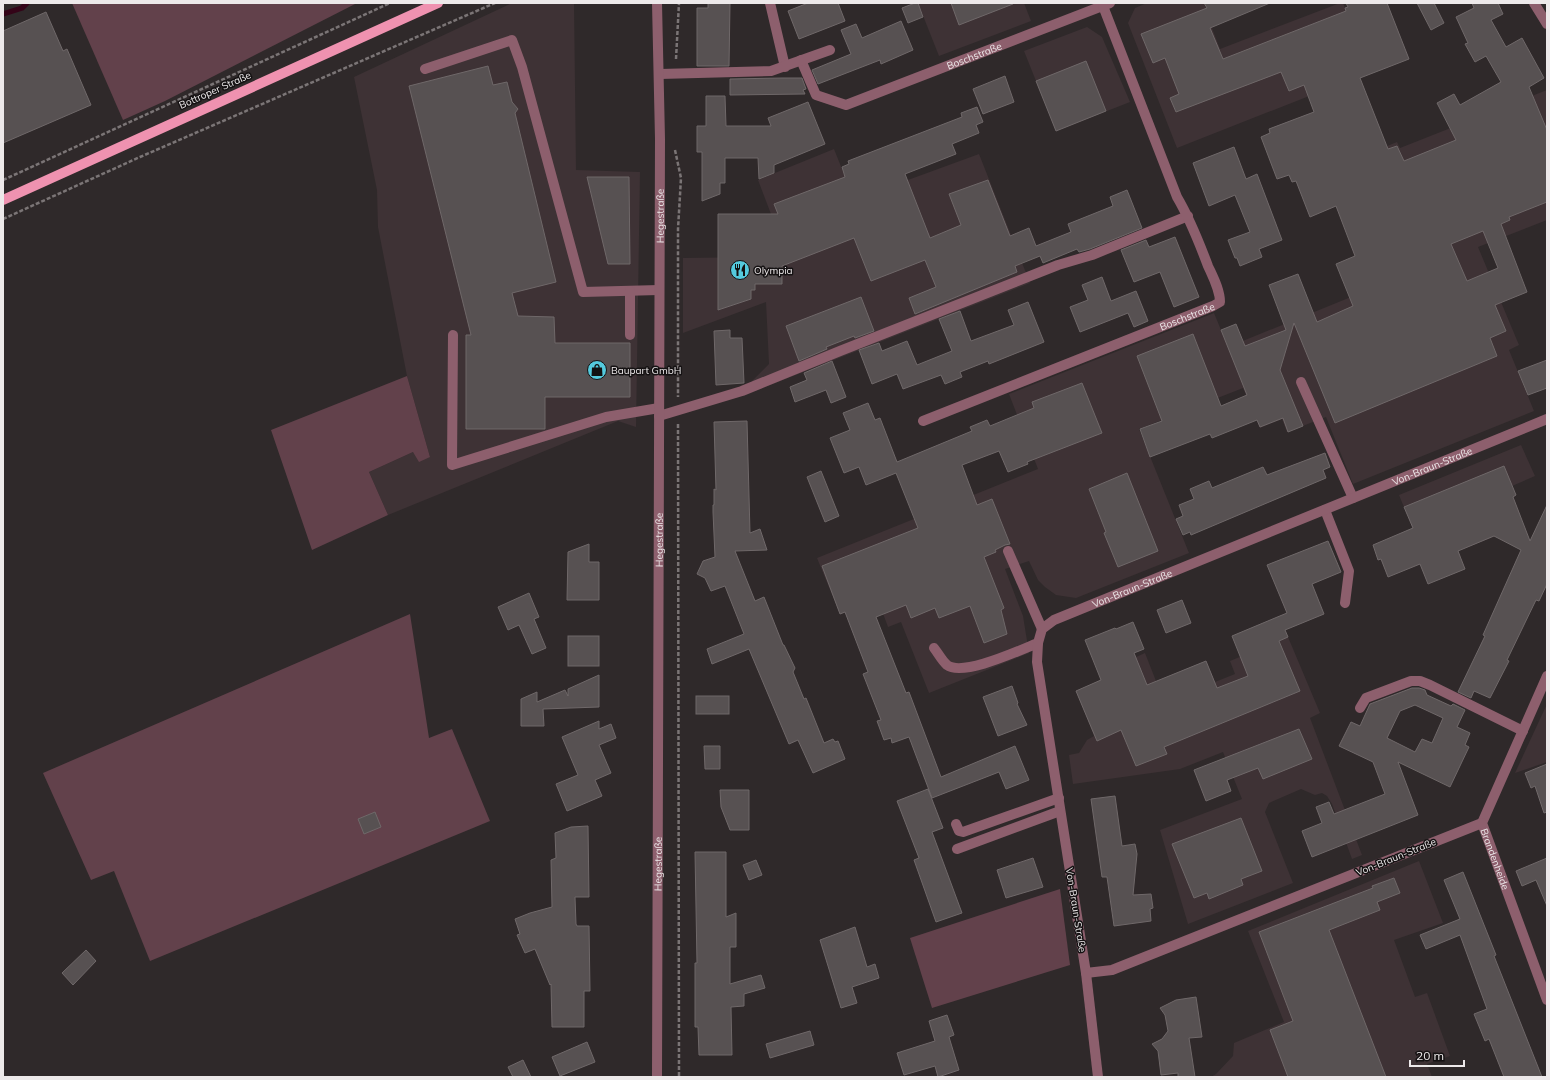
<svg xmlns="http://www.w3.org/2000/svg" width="1550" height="1080" font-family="Mulish,sans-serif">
<rect width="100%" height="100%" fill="#2f292a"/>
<!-- built -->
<g fill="#3e3235">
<path d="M512,3H574L576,170L640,172L636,427L618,421L388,515L369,472L413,452L430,457L407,376L378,227L377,190L354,77Z"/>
<path d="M918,3H1024L1031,21L939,56Z"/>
<path d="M1147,3H1204L1212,22L1210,23L1220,49L1340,3H1343L1370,72L1177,148L1128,23L1135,8Z"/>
<path d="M1087,27L1102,37L1130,102L1056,131L1024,51Z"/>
<path d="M1547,90V220L1478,247L1519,345L1509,350L1534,411L1353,484L1326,417L1287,432L1282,419L1260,428L1243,388L1139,429L1189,553L1076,598L1056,595L1045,587L1038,580L1029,561L1005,569L1023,616L1029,653L929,693L901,622L888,627L878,600L840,614L817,558L1038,469L1009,394L1214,313L1228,347L1400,277L1355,159L1397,142L1400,148Z"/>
<path d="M834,149L860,214L897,184L979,154L1030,283L755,391L752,381L769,364L766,302L683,333V258L774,257L782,243L758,180Z"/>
<path d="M1521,445L1535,476L1512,486L1516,495L1513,497L1519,513L1504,520L1488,530L1491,538L1458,551L1465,569L1428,584L1423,571L1429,568L1399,495Z"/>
<path d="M1288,637L1320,713L1310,718L1362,855L1352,859L1332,804L1327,796L1322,793L1315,795L1301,789L1269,803L1265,812L1293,883L1188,924L1160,830L1242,799L1223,752L1180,769L1073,784L1069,755L1079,753L1087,740L1094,736L1076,691L1101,680L1098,672L1135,654L1136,657L1145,653L1156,681L1206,661L1215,682L1235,674L1230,661Z"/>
<path d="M1547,704V762L1515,773Z"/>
<path d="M1419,861L1443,923L1394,940L1415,997L1427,993L1450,1056L1427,1064L1432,1077H1211L1216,1074L1233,1056L1234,1043L1284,1022L1248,931Z"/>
</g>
<!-- green -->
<g fill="#62414b">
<path d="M72,3H357L165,101L123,120Z"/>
<path d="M407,376L430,457L419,462L413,452L369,472L388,515L312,550L271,430Z"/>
<path d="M410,614L429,738L452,729L490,821L150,961L114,871L91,880L43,773Z"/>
<path d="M1060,889L1070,965L932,1008L910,938Z"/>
</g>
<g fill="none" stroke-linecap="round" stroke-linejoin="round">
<!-- stream -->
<path stroke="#340418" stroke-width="5.5" d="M3,14L22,8L27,3"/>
</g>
<!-- building -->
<g fill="#575152" stroke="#6f6869" fill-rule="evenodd">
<path d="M708,3H730L729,66H697V8H708Z"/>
<path d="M808,3H838L845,21L799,39L788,11Z"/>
<path d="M915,3H918L923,17L908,23L902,8Z"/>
<path d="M951,3H1013V4L959,25Z"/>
<path d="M1204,3H1270L1210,28L1223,59L1346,11L1345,8L1348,7L1346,3H1387L1409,59L1360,78L1388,149L1397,146L1404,161L1456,140L1437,103L1454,94L1460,105L1501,82L1486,56L1475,62L1465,44L1468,43L1456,17L1474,8L1472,3H1498L1503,14L1491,20L1506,47L1522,38L1544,78L1529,87L1547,130V202L1509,217L1510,220L1501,224L1527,292L1495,305L1506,331L1490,338L1497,356L1335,423L1294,323L1280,370L1303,426L1288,432L1283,418L1260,427L1257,420L1212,438L1210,434L1150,457L1140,429L1162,421L1137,356L1193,334L1221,406L1247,395L1221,330L1236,324L1245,346L1286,330L1269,285L1298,274L1317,322L1353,306L1336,264L1355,256L1336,206L1310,217L1296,181L1292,182L1289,175L1277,179L1261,137L1270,133L1269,129L1314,112L1304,85L1289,91L1281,72L1176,112L1170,98L1179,94L1165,58L1153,63L1141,34L1207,8ZM1483,231L1498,268L1467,281L1451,244Z"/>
<path d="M1417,3H1434L1444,23L1431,30Z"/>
<path d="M46,12L63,51L67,49L91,105L3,143V31Z"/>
<path d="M901,21L913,50L881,64L880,60L818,84L812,70L851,54L841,30L856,24L862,38Z"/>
<path d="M1086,61L1106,111L1056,131L1036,81Z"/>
<path d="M488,66L493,85L507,82L512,102L518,109L515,113L556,282L512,293L518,316L554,317L555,343H630V397H545V429H466V335H471L409,86Z"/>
<path d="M1005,76L1014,102L983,114L973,89Z"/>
<path d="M782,78H802L806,89L803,90L805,94L730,95V79Z"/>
<path d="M706,96H725L726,126H771L768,118L808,102L825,144L774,165V173L759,179L758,158H725V183H720V194L702,201V152H697V126H706Z"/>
<path d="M977,107L983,122L976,125L979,133L952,144L956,154L905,174L930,238L961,225L949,194L988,180L1010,236L1029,228L1036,246L1071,232L1068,224L1113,206L1110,197L1127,190L1142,228L1090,249L1079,252L1077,249L1043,263L1040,256L1015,266L1017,272L915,314L909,298L936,287L925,260L871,281L854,238L782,266V284H755V290H751V299L718,310V214H778L774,204L845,177L842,167L849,164L848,161L962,117L961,113Z"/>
<path d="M1234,147L1246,179L1257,174L1282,240L1259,249L1262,257L1240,266L1237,258H1235L1228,240L1250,232L1235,195L1209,206L1193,163Z"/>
<path d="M587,177H629L630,264H608Z"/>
<path d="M1175,237L1199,297L1174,307L1160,272L1134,282L1121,250L1146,240L1149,247Z"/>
<path d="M1102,277L1111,301L1136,291L1148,321L1134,327L1128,313L1080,332L1070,307L1088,300L1082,285Z"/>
<path d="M861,297L874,331L855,338L854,336L826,347L827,349L799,361L786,326Z"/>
<path d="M1028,302L1044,342L989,364L988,361L960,372L962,377L945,384L941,375L903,389L897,374L872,384L859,350L879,343L882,351L907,341L917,365L952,351L939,319L960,311L971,341L1014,325L1008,310Z"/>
<path d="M730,330V338H742L744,383L716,385L714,331Z"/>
<path d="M1547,360V388L1528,395L1518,371Z"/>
<path d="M832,361L846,397L831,403L826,390L795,402L790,387L807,380L804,373Z"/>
<path d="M1082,383L1102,433L1027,462L1028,464L1008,472L999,451L962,465L977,505L992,499L1010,544L1005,545L995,550L996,552L984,557L1004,608L1001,610L1007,634L984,643L970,606L939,618L935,608L911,618L906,605L876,617L906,693L909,692L941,777L1015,746L1029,780L1006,789L999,772L932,798L909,737L892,743L891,738L884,740L877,721L881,720L863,674L868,672L845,612L840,614L822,566L918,528L896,473L866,485L859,467L844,473L830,438L850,430L843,413L868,403L875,420L880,418L897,462L972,431L970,427L987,420L990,426L1034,408L1032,402Z"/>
<path d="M747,421L750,533L760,529L767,550L735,551L755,601L764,597L783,645H784L795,668L793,672L804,699L806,698L824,743L833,739L835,742L838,741L845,759L813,773L798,740L789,744L749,649L712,664L707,649L744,634L725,586L711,591L705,578L697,574L703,561L715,557L713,512V505H714V489L716,490L714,422Z"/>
<path d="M1325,453L1330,467L1323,470L1326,478L1191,535L1190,532L1183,535L1176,519L1183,516L1179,505L1194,499L1190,489L1209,481L1212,488L1263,467L1267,475Z"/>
<path d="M1504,466L1516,495L1513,497L1530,541L1547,505V584L1539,601L1536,600L1507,660L1509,661L1490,698L1474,691L1471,698L1458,692L1485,636L1483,635L1521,550L1494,536L1458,551L1465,569L1428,584L1420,564L1388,577L1381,559L1378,560L1373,545L1413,528L1404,507Z"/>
<path d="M821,471L839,516L825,522L807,477Z"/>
<path d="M1127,473L1158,551L1118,567L1104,533L1106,532L1089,489Z"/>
<path d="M1328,541L1341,572L1312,584L1324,614L1285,630L1288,637L1279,641L1300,691L1164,747L1167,754L1136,766L1121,730L1097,741L1076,691L1101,680L1085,640L1115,628L1116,629L1133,622L1144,649L1134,653L1147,685L1206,661L1217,688L1248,676L1232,636L1287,613L1267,565Z"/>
<path d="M589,544V562H599V600H567L568,552Z"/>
<path d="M529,593L539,617L534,619L546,648L532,654L519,625L508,630L498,607Z"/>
<path d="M1182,600L1191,623L1166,633L1157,610Z"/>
<rect x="568" y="636" width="31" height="30"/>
<path d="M599,675V707L543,709L544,726H521V699L537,692V702L565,690L568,696V689Z"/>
<path d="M1012,686L1018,703L1017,704L1027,725L998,736L983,697Z"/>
<path d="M1412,688H1419L1425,690L1427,695L1451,706L1453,704L1465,710L1457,727L1470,733L1465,745L1469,747L1450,787L1398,762L1418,815L1312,857L1302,831L1322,823L1316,807L1329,802L1334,814L1385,794L1373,762L1339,746L1351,722L1360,726L1370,704ZM1415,705L1443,718L1432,743L1422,739L1415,752L1387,738L1400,711Z"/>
<rect x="696" y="696" width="33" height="18"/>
<path d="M599,721V729L611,724L616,738L599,745L611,773L595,780L602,796L567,811L556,784L578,775L562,737Z"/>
<path d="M1299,729L1312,759L1263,779L1258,768L1227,780L1231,791L1206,801L1194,770Z"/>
<path d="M704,746H720V769H705Z"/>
<path d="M1547,764V812L1544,813L1535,786L1531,788L1525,773Z"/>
<path d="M928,789L943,828L932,832L962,913L936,922L914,860L919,858L897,801Z"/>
<path d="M720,790H749V830H730L721,807Z"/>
<path d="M1115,796L1122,846L1135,844L1137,854L1133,895L1151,894L1153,908L1150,909L1151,921L1114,926L1107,877H1102L1091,799Z"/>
<path d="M375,812L381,827L364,834L358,819Z"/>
<path d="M1241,818L1262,871L1241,879L1243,885L1209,899L1207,893L1194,898L1172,844Z"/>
<path d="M588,826L589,897H575L576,924L577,926H589L590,991H584V1027H552L551,984L550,985L535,949L525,953L517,935L520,934L515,919L530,913L552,907L551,860L556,858L555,833L571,827Z"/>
<path d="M695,852H726V917L736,913V947H730V984L761,975L765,988L744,994V1006L731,1007L732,1055H699L698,1027H695V963H697Z"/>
<path d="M1033,858L1043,887L1006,898L997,870Z"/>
<path d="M1547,858V906L1536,880L1522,886L1516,871Z"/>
<path d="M756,860L762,875L749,880L743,865Z"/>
<path d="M1463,872L1496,955L1494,956L1542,1077H1504L1489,1039L1485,1041L1474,1014L1487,1009L1460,935L1426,949L1420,935L1460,919L1444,880Z"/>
<path d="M1394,878L1400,893L1377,902L1380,910L1329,930L1386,1077H1288L1270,1030L1293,1021L1259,932L1373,888L1372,886Z"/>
<path d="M855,927L867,967L875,964L879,978L852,987L857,1003L841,1008L820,940Z"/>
<path d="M86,950L96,961L73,985L62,973Z"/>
<path d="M1196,997L1202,1037L1189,1038L1195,1077H1178V1073L1161,1075L1158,1051L1152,1044L1162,1039L1168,1031L1165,1015L1160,1008L1176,1000Z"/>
<path d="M947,1015L954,1035L949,1037L959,1070L938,1077L935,1066L904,1075L897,1053L935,1041L929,1021Z"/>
<path d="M810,1031L814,1045L770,1058L766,1044Z"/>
<path d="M587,1042L595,1062L560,1076L552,1057Z"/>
<path d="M523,1060L531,1077H513L508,1067Z"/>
</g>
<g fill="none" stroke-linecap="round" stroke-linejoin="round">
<!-- path -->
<g stroke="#7b7576" stroke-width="2.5" stroke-dasharray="4 2" stroke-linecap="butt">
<path d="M676,59L679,3"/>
<path d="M675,150L681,178L678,229V397"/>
<path d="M3,180L390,3"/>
<path d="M3,219L140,157L495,3"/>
<path d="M678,424L679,1077"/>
</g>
<!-- minor -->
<g stroke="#8d5f6d" stroke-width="10">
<path d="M770,3L785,67"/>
<path d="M1534,3L1547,24"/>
<path id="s1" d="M801,60L816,95L846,105L1110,3"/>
<path d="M425,69L512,40L522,67L583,292L659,290"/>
<path d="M660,74L771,71L830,50"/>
<path d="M453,335L452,465L606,417L659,408"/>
<path d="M630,335V291"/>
<path d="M1301,382L1353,498"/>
<path d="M659,416L742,391L840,351L1058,265L1092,255L1188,216"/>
<path id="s2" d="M923,421L1213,306L1220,302C1220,290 1213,277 1208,266C1199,242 1190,219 1177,197L1103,6"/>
<path d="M1325,510L1349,571L1345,603"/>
<path d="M1008,551L1042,629"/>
<path d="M934,648C938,653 942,661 947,665C963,677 1020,650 1038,643"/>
<path id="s3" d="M1547,676L1482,823L1547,1000"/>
<path d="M1360,708L1366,698L1411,681H1420L1430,685L1523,731"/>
<path id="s4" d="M1482,823L1112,970L1086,973L1037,662L1038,643L1042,629L1054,620L1547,419"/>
<path d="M956,824L959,831L963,832L1059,798"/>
<path d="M957,849L1060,811"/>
<path d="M1086,973L1098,1077"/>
<path id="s5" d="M657,1077L660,139L657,3"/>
</g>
<!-- major -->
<path stroke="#ef92b0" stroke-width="10" d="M3,200L438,3"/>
</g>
<!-- icons -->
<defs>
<symbol id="restaurant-disc" viewBox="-11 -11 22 22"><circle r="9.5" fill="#54cadd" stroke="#151213"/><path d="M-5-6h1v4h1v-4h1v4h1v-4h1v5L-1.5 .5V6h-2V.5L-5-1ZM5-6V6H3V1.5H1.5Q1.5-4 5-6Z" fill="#111"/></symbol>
<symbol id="shop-disc" viewBox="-11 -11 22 22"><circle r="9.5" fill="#54cadd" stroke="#151213"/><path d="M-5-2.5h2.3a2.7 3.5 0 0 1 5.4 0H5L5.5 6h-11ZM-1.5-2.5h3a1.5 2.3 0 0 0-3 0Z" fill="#111"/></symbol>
</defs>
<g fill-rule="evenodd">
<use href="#restaurant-disc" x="729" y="259" width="22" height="22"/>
<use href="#shop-disc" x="586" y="359" width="22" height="22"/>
</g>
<g text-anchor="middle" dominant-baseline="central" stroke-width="3" stroke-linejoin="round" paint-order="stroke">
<!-- street labels -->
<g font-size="10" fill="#ede9ea" stroke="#151213">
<text stroke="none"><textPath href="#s1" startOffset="207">Boschstraße</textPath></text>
<text transform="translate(215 90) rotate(-24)">Bottroper Straße</text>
<text stroke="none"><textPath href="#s5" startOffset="861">Hegestraße</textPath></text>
<text stroke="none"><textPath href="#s2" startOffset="284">Boschstraße</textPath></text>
<text stroke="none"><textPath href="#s4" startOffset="1196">Von-Braun-Straße</textPath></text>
<text stroke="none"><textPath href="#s5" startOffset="537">Hegestraße</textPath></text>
<text stroke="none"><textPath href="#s4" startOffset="872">Von-Braun-Straße</textPath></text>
<text transform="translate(1396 857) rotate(-22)">Von-Braun-Straße</text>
<text stroke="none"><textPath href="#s3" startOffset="199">Brandenheide</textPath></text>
<text stroke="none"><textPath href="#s5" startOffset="213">Hegestraße</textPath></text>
<text transform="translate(1076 910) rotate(81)">Von-Braun-Straße</text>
</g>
<!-- poi labels -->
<g font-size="10" fill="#ede9ea" stroke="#151213" text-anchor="start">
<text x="754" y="270">Olympia</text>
<text x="611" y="370">Baupart GmbH</text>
</g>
</g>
<!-- border -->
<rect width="1550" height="1080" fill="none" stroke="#ede9ea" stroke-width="8"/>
<!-- scale -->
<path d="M1410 1060v6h54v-6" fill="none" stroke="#ede9ea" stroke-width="2"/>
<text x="1416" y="1060" font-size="12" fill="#ede9ea" stroke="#151213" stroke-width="3" paint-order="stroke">20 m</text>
</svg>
